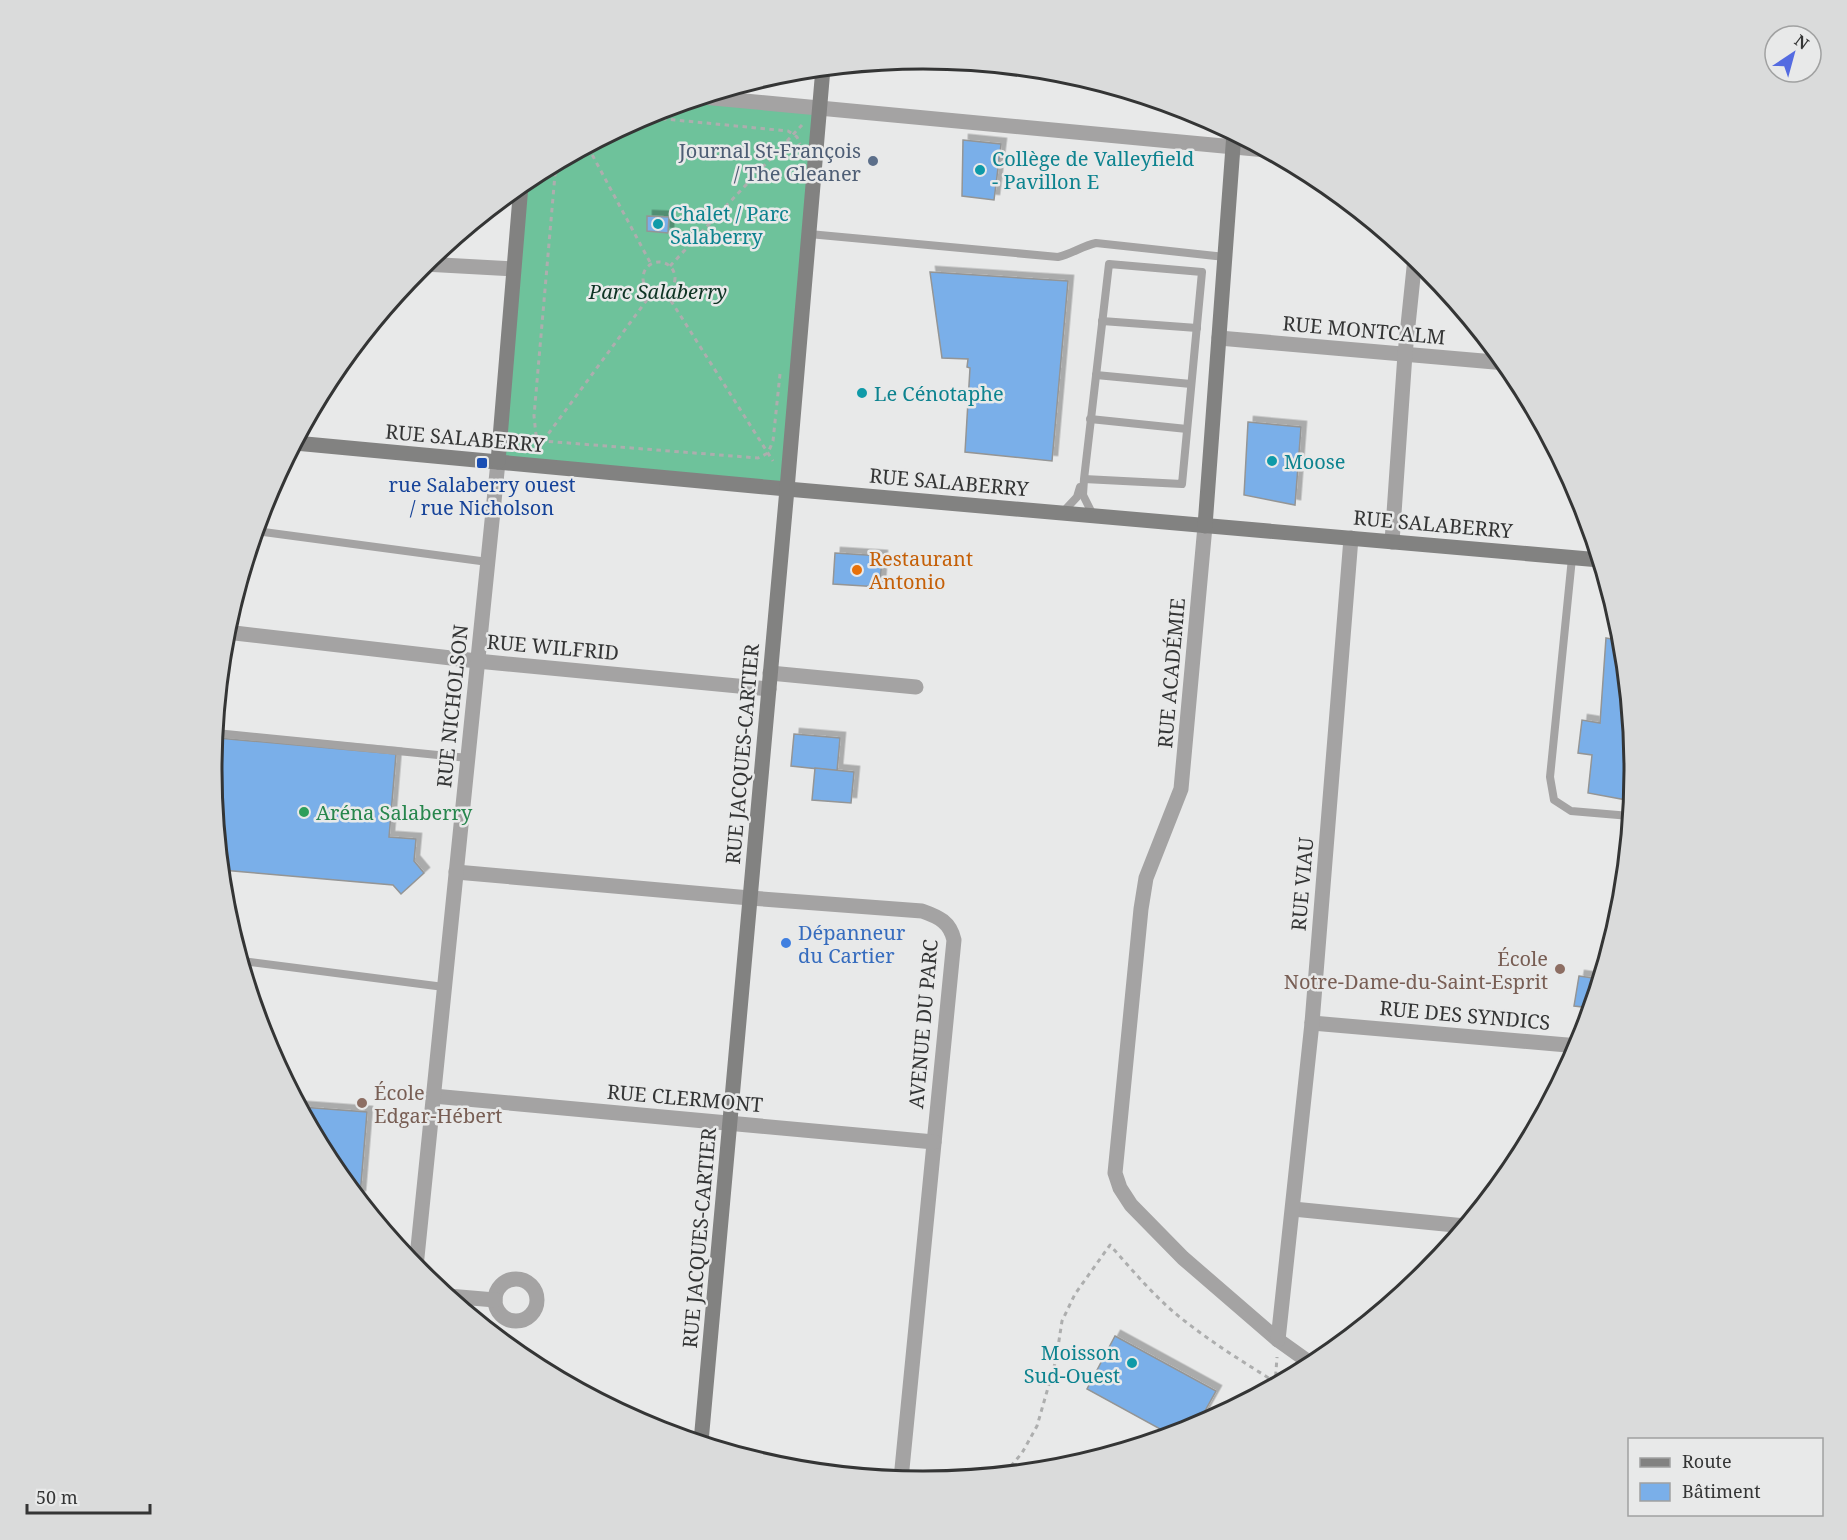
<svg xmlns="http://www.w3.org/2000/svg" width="1847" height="1540" font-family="'Noto Serif',serif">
<defs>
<filter id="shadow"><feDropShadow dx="5.5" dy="-5.5" stdDeviation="0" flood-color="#0004"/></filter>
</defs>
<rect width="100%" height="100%" fill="#e8e9e9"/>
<!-- forest -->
<path fill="#6ec29b" d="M702,97L819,108L787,489L498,462L521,185L529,178L652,113Z"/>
<!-- building -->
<g fill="#7aafe9" stroke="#949595" stroke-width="1.5" filter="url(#shadow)">
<path d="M963,140L1001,144L994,200L962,196Z"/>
<path d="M647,216L669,217L668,233L647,231Z"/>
<path d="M930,272L1068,281L1052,461L965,452L970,368L967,367L968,359L942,358Z"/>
<path d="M1248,422L1301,427L1295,505L1244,495Z"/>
<path d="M835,553L882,556L880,587L833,584Z"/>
<path d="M1606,638L1622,641L1635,770L1632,801L1588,793L1592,755L1578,753L1582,720L1600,723Z"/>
<path d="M794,734L840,738L837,771L791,766Z"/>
<path d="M218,738L396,754L389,837L416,839L414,861L424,873L401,894L393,885L222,870L214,788Z"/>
<path d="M815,768L854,772L851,803L812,800Z"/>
<path d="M1579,976L1600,979L1591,1008L1574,1006Z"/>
<path d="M301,1107L367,1112L360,1196H357L332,1165Z"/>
<path d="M1115,1336L1216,1391L1196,1427L1171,1435L1087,1389Z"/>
</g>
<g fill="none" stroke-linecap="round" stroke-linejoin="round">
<!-- path -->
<g stroke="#adaeae" stroke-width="3" stroke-dasharray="4.5 4.5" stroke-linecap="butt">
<path d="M644,117L788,131L797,137L800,144"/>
<path d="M588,147L651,264"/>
<path d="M556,163L534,416L536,435L543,441L758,458L768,453L773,441L780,374"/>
<circle cx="659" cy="278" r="16"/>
<path d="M670,266L802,125"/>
<path d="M666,293L773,461"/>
<path d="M527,449L543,441L652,293"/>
<path d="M1275,1385L1277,1357"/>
<path d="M1005,1473L1022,1453L1037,1426L1056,1360L1062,1321L1075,1294L1110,1245C1134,1272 1157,1300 1186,1322C1214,1344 1245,1363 1275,1382"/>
</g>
<!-- lane -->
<g stroke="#a4a3a3" stroke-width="8">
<path d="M809,234L1058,257C1072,254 1082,246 1096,243L1225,257"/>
<path d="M1102,321L1197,328"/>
<path d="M1096,375L1191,384"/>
<path d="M1090,419L1187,429"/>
<path d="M1084,479L1182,484L1202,272L1109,264L1084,479L1083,495L1093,515"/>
<path d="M1062,513L1077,497L1080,487"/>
<path d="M256,531L488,562"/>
<path d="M1572,558L1550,777L1554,800L1571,811L1630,816"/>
<path d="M216,733L468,758"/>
<path d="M242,961L444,987"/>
</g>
<!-- street -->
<g stroke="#a4a3a3" stroke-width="15">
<path d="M702,97L1266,150"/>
<path d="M424,264L514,269"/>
<path d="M1219,338L1506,363"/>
<path d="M1205,526L1181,789L1146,878L1141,909L1115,1173L1120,1188L1131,1205L1183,1258L1278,1340L1313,1365"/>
<path d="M1392,542L1405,354L1415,258"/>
<path d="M226,632L477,661L769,689"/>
<path d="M770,673L916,687"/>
<path d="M456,872L750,898L922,911C939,917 950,922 954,940C938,1120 917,1299 901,1479"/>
<path d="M1312,1023L1579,1046"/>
<path d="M433,1096L934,1142"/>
<path d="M1293,1209L1465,1226"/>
<path d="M416,1267L498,462"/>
<circle cx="516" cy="1300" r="21"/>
<path d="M448,1296L495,1300"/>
<path d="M1278,1340L1312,1023L1351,538"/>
</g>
<!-- secondary -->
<g stroke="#828281" stroke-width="15">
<path d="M295,443L787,489L1600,560"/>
<path d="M498,462L521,185"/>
<path d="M1205,526L1234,133"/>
<path d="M701,1442L787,489L823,68"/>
</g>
</g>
<!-- markers -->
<circle fill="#5c6f8a" stroke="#e8e9e9" stroke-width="2" cx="873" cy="161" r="6"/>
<g fill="#0f9aa8" stroke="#e8e9e9" stroke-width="2">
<circle cx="980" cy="170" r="6"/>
<circle cx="658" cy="224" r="6"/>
<circle cx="862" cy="393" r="6"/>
<circle cx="1272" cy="461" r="6"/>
<circle cx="1132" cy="1363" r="6"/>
</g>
<rect fill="#1a4fb4" stroke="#e8e9e9" stroke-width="2" x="476" y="457" width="12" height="12" rx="3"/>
<circle fill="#e8710a" stroke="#e8e9e9" stroke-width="2" cx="857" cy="570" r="6"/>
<circle fill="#2e9e5b" stroke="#e8e9e9" stroke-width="2" cx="304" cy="812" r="6"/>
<circle fill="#3f7fe0" stroke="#e8e9e9" stroke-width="2" cx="786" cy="943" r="6"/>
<g fill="#8d6e63" stroke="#e8e9e9" stroke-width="2">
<circle cx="1560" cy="969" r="6"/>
<circle cx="362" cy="1103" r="6"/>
</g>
<g text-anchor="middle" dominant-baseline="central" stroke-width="5" stroke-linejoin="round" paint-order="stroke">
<!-- service labels -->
<g font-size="20" fill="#4e5e75" stroke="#e8e9e9" text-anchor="end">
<text x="861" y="150">Journal St-François<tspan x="861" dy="23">/ The Gleaner</tspan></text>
</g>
<!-- culture labels -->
<g font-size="20" fill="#0d838f" stroke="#e8e9e9" text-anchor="start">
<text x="992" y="158">Collège de Valleyfield<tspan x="992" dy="23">- Pavillon E</tspan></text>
<text x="670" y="213">Chalet / Parc<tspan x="670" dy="23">Salaberry</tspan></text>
<text x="874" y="393">Le Cénotaphe</text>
<text x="1284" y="461">Moose</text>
<text x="1120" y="1352" text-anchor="end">Moisson<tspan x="1120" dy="23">Sud-Ouest</tspan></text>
</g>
<!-- park labels -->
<g font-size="20" font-style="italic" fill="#0e3424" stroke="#e8e9e9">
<text x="658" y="291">Parc Salaberry</text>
</g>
<!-- street labels -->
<g font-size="20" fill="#343535" stroke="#e8e9e9">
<text transform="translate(1364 330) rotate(5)">RUE MONTCALM</text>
<text transform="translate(465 438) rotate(5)">RUE SALABERRY</text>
<text transform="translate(949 482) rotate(5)">RUE SALABERRY</text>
<text transform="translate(1433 524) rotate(5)">RUE SALABERRY</text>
<text transform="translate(553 647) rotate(5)">RUE WILFRID</text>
<text transform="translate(1171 673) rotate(-85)">RUE ACADÉMIE</text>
<text transform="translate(452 706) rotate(-84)">RUE NICHOLSON</text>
<text transform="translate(742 754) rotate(-85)">RUE JACQUES-CARTIER</text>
<text transform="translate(1302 884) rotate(-85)">RUE VIAU</text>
<text transform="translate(1465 1015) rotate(5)">RUE DES SYNDICS</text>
<text transform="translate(923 1024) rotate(-85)">AVENUE DU PARC</text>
<text transform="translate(685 1098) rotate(5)">RUE CLERMONT</text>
<text transform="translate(699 1238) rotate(-85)">RUE JACQUES-CARTIER</text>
</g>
<!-- transit labels -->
<g font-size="20" fill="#164399" stroke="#e8e9e9">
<text x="482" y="484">rue Salaberry ouest<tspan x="482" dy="23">/ rue Nicholson</tspan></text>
</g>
<!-- food labels -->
<g font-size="20" fill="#c56008" stroke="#e8e9e9" text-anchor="start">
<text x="869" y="558">Restaurant<tspan x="869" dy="23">Antonio</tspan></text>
</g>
<!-- leisure labels -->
<g font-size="20" fill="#27864d" stroke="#e8e9e9" text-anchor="start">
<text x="316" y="812">Aréna Salaberry</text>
</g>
<!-- shop labels -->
<g font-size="20" fill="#366cbe" stroke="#e8e9e9" text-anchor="start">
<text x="798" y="932">Dépanneur<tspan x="798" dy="23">du Cartier</tspan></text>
</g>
<!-- education labels -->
<g font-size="20" fill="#785e54" stroke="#e8e9e9" text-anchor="end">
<text x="1548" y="958">École<tspan x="1548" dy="23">Notre-Dame-du-Saint-Esprit</tspan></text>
<text x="374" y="1092" text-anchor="start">École<tspan x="374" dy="23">Edgar-Hébert</tspan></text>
</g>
</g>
<!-- crop -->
<path d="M0 0H1847V1540H0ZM222 770a701 701 0 1 1 1402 0a701 701 0 1 1-1402 0Z" fill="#dadbdb" fill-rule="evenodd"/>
<path fill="none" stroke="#343535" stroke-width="3" d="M222 770a701 701 0 1 1 1402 0a701 701 0 1 1-1402 0Z"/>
<!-- legend -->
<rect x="1628" y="1438" width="195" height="78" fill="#e8e9e9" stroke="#a0a1a1" stroke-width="1.5"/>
<rect x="1640" y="1458" width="30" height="9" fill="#828281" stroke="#a0a1a1" stroke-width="1.5"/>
<text x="1682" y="1468" font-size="18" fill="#343535">Route</text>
<rect x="1640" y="1483" width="30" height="18" fill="#7aafe9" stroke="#a0a1a1" stroke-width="1.5"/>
<text x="1682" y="1498" font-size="18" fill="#343535">Bâtiment</text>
<!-- north arrow -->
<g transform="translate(1793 54) rotate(36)"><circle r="28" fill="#e8e9e9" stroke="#a0a1a1" stroke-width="1.5"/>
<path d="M0-4.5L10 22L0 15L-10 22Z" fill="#546be1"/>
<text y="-9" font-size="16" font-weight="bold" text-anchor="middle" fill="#343535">N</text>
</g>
<!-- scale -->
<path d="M27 1504v9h123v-9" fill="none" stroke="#343535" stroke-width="3"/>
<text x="36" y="1504" font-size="18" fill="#343535" stroke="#e8e9e9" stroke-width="4.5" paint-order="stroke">50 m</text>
</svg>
